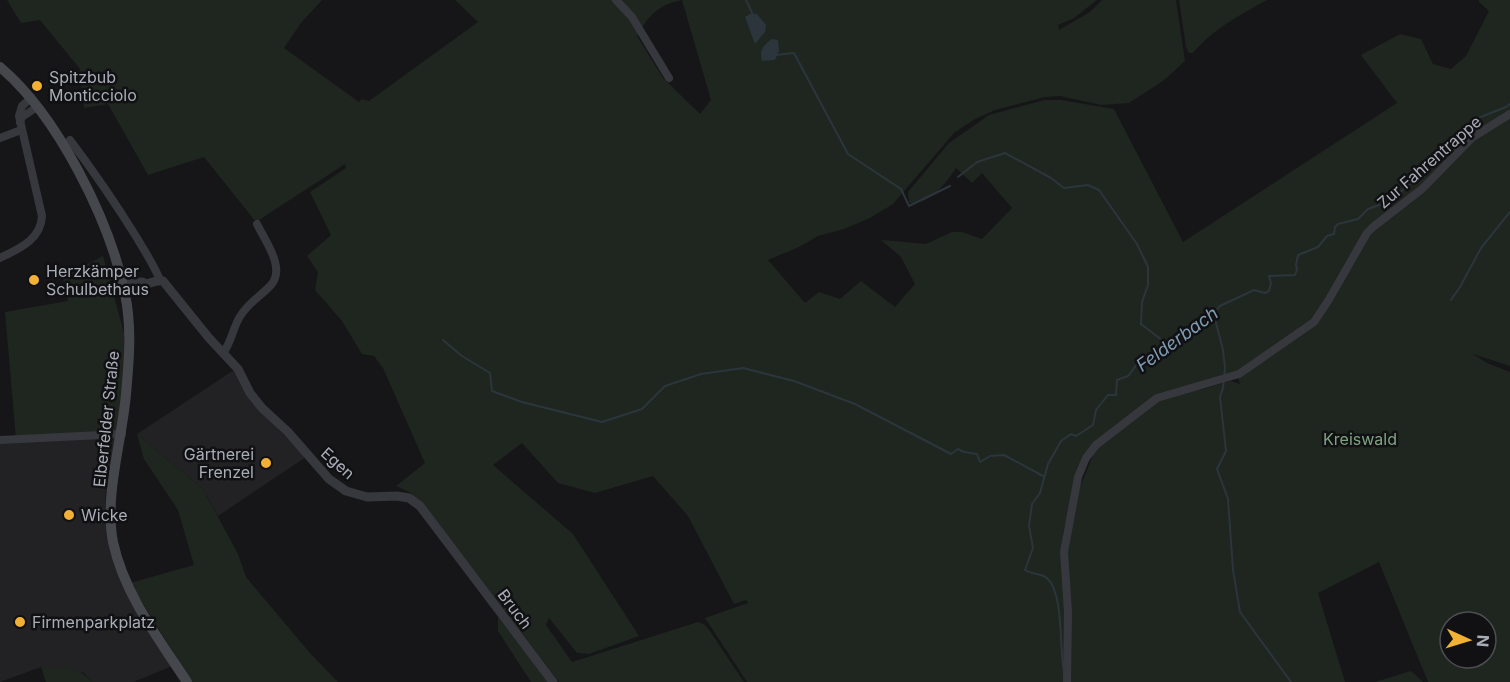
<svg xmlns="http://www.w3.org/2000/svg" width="1510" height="682" font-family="Inter,sans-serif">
<rect width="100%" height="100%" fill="#161618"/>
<!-- built -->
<g fill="#222225">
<path d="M234,370L253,404L306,457L218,516L203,489L137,434Z"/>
<path d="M115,436L106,487L105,513L107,538L129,591L175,665L133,682H92L84,673L41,667L0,682V442Z"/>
</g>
<!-- green -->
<g fill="#1e261f" fill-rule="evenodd">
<path d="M7,0H322L301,23L284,48L359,102L362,99L369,101L478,22L455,0H1097L1074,18L1058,25L1059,30L1090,12L1102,0H1176L1185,61L1163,81L1129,103L1101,105L1060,96L1045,97L995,110L975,119L954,133L893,204L870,218L844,229L818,236L799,247L768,260L805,303L819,292L840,299L861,281L895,307L915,284L901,257L881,240L926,244L952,232H962L982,239L1012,208L982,173L972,183L956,168C945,184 930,205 909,203L908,192L949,143L989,115L1044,100H1061L1114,109L1183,242L1397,103L1361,55L1400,34L1421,39L1433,64L1451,69L1466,56L1489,11L1479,2V0H1510V112L1480,129L1464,142L1421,188L1367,229L1322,305L1306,326L1316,325L1362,243L1373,228L1417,195L1465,145L1481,132L1510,116V366L1473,354L1487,363L1510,372V682H1428L1379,562L1318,593L1345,682H1069L1070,610L1065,552L1073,504L1099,441L1097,439L1081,464L1064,529L1061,554L1062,582L1066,610V682H747L705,618L748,603L746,600L734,604L688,516L653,476L595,493L558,483L522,443L493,465L573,534L639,636L589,654L577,653L549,618L546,625L572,662L698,622L705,625L710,631L744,682H559L435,519L411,493L396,486L425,463L383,368L374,356L362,354L342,321L315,290L318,272L307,256L331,235L310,192L346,168L345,164L256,222L204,157L148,175L108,104L84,108L80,69L40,20L21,23ZM682,0L711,100L700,114L663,78L637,36C649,15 658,5 682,0ZM1258,358L1238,378L1240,384L1231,381L1200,390V384L1238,372ZM1450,622H1486V658H1450Z"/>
<path d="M1179,0H1267C1240,15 1213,29 1193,53H1189L1186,47Z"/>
<path d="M103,256L124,333V377L119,432L16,439L5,312L68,301L62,274L80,268Z"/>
<path d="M137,434L203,489L238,554L246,577L309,652L338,682H192L130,583L194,565L178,510L144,459Z"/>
<path d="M498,617L548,682H531L498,631Z"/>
<path d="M41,667C64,668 75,664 92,682H46Z"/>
<path d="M1411,671L1423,682H1375Z"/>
</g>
<!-- water -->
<g fill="#2c353c">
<path d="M750,14H757L766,25L765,32L755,44L745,17Z"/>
<path d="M772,39L778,40L779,51L775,60L762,61C759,50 763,45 772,39Z"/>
</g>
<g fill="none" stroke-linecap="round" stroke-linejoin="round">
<!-- stream -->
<g stroke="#2c353c" stroke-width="2">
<path d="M746,0L754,17"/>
<path d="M776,55L794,53L848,154L901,189L909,206L950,186"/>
<path d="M958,177L977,162L1005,153L1051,178L1064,188L1088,185L1099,190L1137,244L1148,267V285L1142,302L1141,324L1167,344"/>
<path d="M1451,300L1460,287L1481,248L1510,212"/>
<path d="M1214,315L1223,350L1225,368L1223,388L1220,397L1226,451L1217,469L1228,499L1233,570L1240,612L1291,682"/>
<path d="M443,340L462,356L490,373L492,391L522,402L602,422L642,409L665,386L701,374L743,368L794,381L855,404L951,454L958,449L964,452L977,454L980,462L990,456L1004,455L1043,476"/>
<path d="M1064,671C1059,649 1064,593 1047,578C1041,573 1033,575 1025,570L1033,548L1029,526L1032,504L1040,493L1048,464L1061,441L1071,434L1076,436L1093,425L1096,410L1108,395H1116L1117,380L1128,376L1138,363L1153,356L1167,344L1206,321L1220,306L1254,290L1265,293L1269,291L1271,283L1269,276L1295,275L1297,270L1296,265L1298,255L1318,247L1327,236L1334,234L1335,227L1338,224L1358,219L1368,209L1390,201L1422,173L1423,169L1433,163L1441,149L1467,129L1478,118L1506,107L1510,104"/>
</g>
<!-- minor -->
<g stroke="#37383d" stroke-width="8">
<path d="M616,0L632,17L669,78"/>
<path d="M20,122L22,117L37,107"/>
<path d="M0,138L21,130"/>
<path d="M70,140C94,172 116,204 137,238C145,252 154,265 160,280"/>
<path d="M0,258C18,249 41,240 42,216L19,116L22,106L31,98"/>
<path d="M223,353C232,342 233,326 241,315C249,302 261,296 271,285C286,268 265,241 257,224"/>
<path d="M0,440L122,434"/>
<path d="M1067,682L1068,612L1064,552L1078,477L1086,458L1096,445L1157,398L1239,374L1314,322L1328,301L1367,233L1373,227L1422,189L1473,137L1510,114"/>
</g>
<!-- tertiary -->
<g stroke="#37383d" stroke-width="9">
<path d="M123,285L142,282L147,284"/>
<path d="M125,295C137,290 152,279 163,281L209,338L238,369L250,393L262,408L288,432L329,479L346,491L367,497L397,496L409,498L420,506L553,682"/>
</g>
<!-- secondary -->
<path stroke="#45474d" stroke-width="10" d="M0,67C58,116 110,221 125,294C132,327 129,361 126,394C122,441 104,496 113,542C124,594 159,639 187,682"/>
</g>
<!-- markers -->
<g fill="#f2b134" stroke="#111113" stroke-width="2">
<circle cx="37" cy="86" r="6"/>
<circle cx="34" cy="280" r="6"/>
<circle cx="266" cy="463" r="6"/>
<circle cx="69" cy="515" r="6"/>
<circle cx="20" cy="622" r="6"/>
</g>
<g text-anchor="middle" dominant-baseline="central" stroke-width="5" stroke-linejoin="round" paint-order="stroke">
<!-- poi labels -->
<g font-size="16" fill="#a8adb8" stroke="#111113" text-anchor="start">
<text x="49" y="77">Spitzbub<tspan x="49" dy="18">Monticciolo</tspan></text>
<text x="46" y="271">Herzkämper<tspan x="46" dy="18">Schulbethaus</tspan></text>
<text x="254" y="454" text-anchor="end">Gärtnerei<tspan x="254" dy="18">Frenzel</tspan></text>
<text x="81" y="515">Wicke</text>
<text x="32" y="622">Firmenparkplatz</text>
</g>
<!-- street labels -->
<g font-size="16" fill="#a8adb8" stroke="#111113">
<text transform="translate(1429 162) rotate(-41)">Zur Fahrentrappe</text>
<text transform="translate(106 419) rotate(-84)">Elberfelder Straße</text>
<text transform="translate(338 463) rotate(42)">Egen</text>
<text transform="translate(515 609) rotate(53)">Bruch</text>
</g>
<!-- park labels -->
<g font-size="16" fill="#7fa381" stroke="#111113">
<text x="1360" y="439">Kreiswald</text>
</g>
<!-- water labels -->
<g font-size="18" font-style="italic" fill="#7f9bb3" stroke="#111113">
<text transform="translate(1177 339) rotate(-36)">Felderbach</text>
</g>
</g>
<!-- north arrow -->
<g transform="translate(1468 640) rotate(94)"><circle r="28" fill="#111113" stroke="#4d4f55" stroke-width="1.5"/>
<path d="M0-4.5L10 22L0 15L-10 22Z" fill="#f2b134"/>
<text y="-9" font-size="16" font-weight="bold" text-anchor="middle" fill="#a8adb8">N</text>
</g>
</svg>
